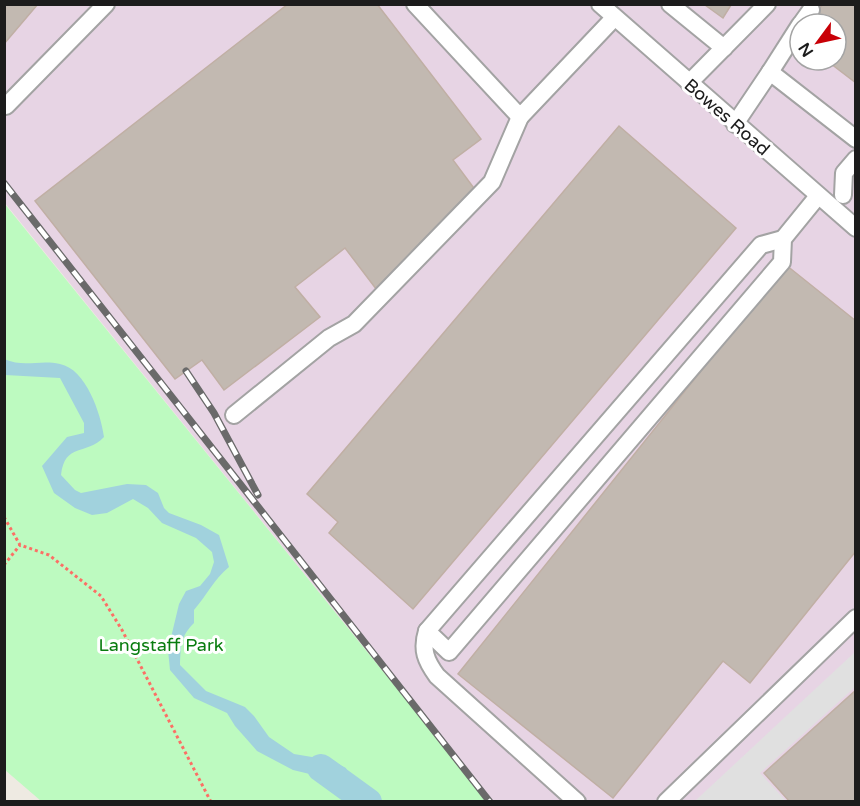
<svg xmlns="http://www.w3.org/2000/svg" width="860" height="806" font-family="'Varela Round',sans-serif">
<rect width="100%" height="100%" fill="#eeeae2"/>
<!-- industrial -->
<path fill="#e7d4e4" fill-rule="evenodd" d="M4,5H855V801H488L5,203ZM800,24H836V60H800Z"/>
<!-- park -->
<path fill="#bdfac0" d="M4,203L488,801H41L5,770Z"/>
<!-- parking -->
<path fill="#e0e0e0" d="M855,652V687L760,773L786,801H695Z"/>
<!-- water -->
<path fill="#a1d2dd" d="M4,359C25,368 40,359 60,364C86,369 101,414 104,437C86,456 65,442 61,475L75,490L81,493L127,484L146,485L158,493L164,508L169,513L201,525L219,535L229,567C214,579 207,595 194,610V623C180,637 181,646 180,665L206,691L245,707L254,716L269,737L294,754L330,760L346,768L353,790L318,776L293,770L257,751L235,726L227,713L194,698L170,670L168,650L179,604L186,591L200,586L210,574L214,562L212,552L196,538L162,523L148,508L133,499L107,513L92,515L75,508L54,493L42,466L67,437L84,433V423L60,378L5,375Z"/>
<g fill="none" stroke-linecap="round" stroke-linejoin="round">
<!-- river -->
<path stroke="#a1d2dd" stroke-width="28" d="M321,768L368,802"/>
</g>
<!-- building -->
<g fill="#c2b9b1" stroke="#c0afa4" stroke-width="1.5">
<path d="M4,4H38L4,44Z"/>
<path d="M288,4H377L481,139L453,160L479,195L380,294L345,248L295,287L320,317L224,390L202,360L175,379L35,201Z"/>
<path d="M734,4L731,5L723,18L705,5Z"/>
<path d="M823,4H856V83L826,60H836V24H807Z"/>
<path d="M619,126L736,228L413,609L329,533L338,522L307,494Z"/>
<path d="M786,265L856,321V551L750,683L723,661L613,798L458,674Z"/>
<path d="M856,690V802H790L764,773Z"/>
</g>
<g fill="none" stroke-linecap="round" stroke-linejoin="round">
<defs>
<g id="minor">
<path d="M415,4L520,117L614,18"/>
<path d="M600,4L856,228"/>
<path d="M670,4L724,48"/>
<path d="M801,24L811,10"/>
<path d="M770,72L800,25"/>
<path d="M689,83L767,4"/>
<path d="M6,106L106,4"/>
<path d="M735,124L770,72L856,139"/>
<path d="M843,195L844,173L856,159"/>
<path d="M234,415L329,338L354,324L492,182L520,117"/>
<path d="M427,631L449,652L782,262L783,239L818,196"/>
<path d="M577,802L437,676C426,661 421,650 427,631L761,245L783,239"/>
<path d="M666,802L856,618"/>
</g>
</defs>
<!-- minor casing -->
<use href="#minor" stroke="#a3a3a3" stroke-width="20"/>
<!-- path -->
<g stroke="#fc6f65" stroke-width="3" stroke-dasharray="3 3" stroke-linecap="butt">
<path d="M4,517L20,545L49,555L101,596L122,630L211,802"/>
<path d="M4,565L20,545"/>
</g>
<!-- minor -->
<use href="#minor" stroke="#fff" stroke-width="16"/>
<defs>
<g id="rail">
<path d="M4,183L490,802"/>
<path d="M186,371L214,413L258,495"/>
</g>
</defs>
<!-- rail casing -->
<use href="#rail" stroke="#6a6a6a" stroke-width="7"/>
<!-- rail -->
<use href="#rail" stroke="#fff" stroke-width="4.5" stroke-dasharray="14" stroke-linecap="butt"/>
</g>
<g text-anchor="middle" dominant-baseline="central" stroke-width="6" stroke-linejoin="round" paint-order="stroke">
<!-- street labels -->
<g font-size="18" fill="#1c1c1c" stroke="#fff">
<text transform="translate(727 117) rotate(41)">Bowes Road</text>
</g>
<!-- park labels -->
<g font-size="18" fill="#097c0f" stroke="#fff">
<text x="161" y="645">Langstaff Park</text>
</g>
</g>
<!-- border -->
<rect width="860" height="806" fill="none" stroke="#1c1c1c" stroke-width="12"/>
<!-- north arrow -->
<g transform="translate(818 42) rotate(237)"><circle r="28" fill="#ffffff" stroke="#a4a4a4" stroke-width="1.5"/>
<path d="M0-4.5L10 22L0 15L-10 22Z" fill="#c90007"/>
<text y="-9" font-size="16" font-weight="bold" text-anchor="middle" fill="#1c1c1c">N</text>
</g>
</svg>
